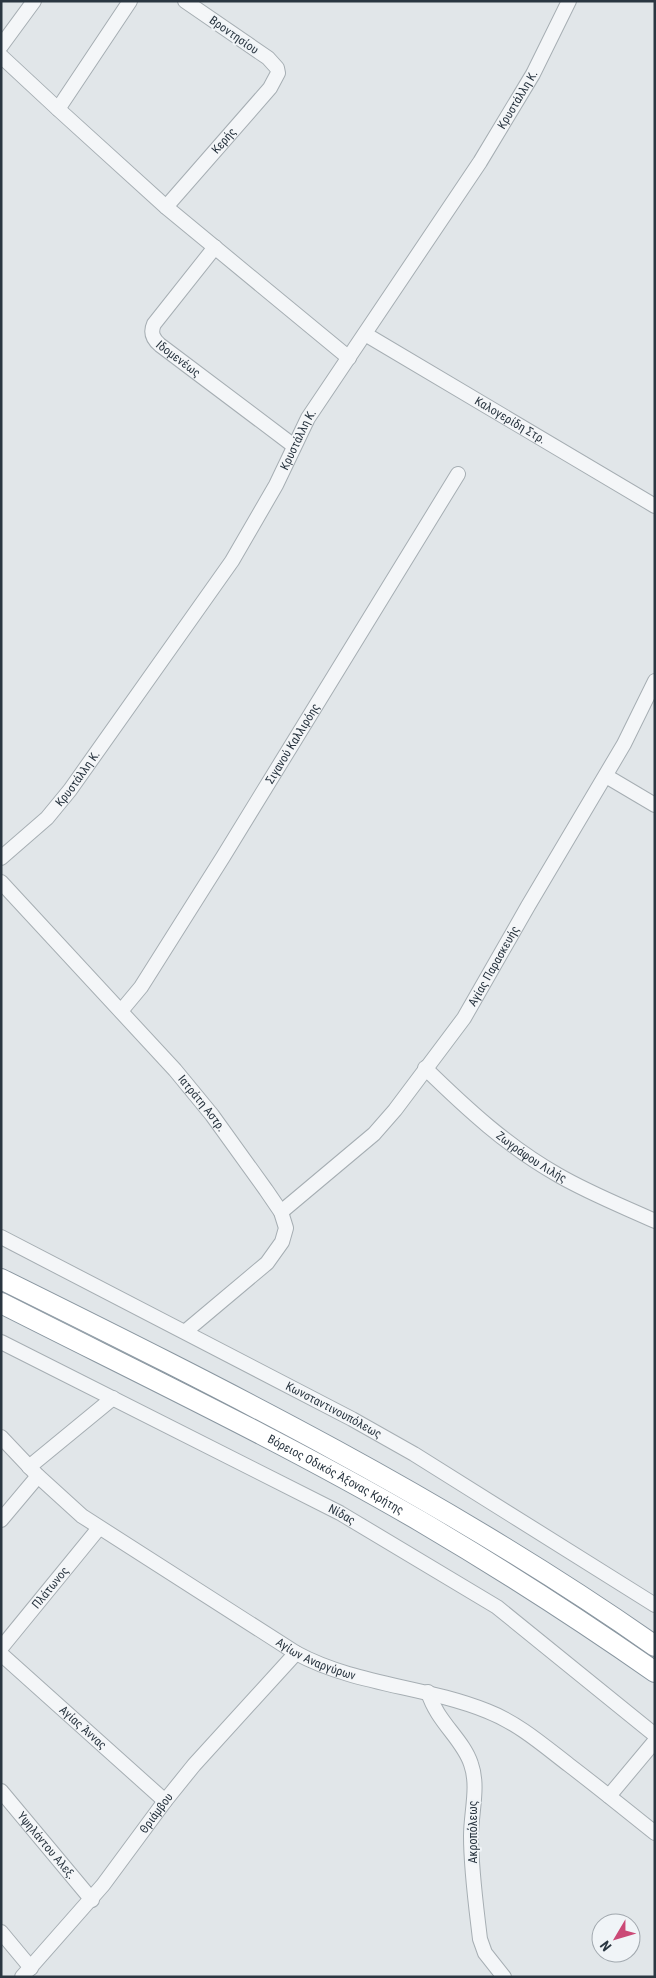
<svg xmlns="http://www.w3.org/2000/svg" width="656" height="1978" font-family="'Roboto Condensed',sans-serif">
<rect width="100%" height="100%" fill="#e1e6e9"/>
<g fill="none" stroke-linecap="round" stroke-linejoin="round">
<defs>
<g id="minor">
<path d="M1,46L34,1"/>
<path d="M1,56L58,109L166,207L349,358"/>
<path d="M58,109L130,1"/>
<path id="s1" d="M166,207L270,88L278,73L277,68L268,58L185,1"/>
<path id="s2" d="M215,247L154,324C150,333 153,339 160,345L294,446"/>
<path id="s3" d="M365,334L655,506"/>
<path d="M606,776L655,805"/>
<path id="s4" d="M1,858L47,818L70,790L232,561L276,485L308,418L480,162L533,74L569,1"/>
<path id="s5" d="M1,882L175,1070L212,1115L266,1190L281,1212L286,1228L282,1242L267,1263L186,1331"/>
<path id="s6" d="M121,1011L141,987L223,857L458,474"/>
<path id="s7" d="M425,1068C466,1108 508,1147 558,1175C589,1193 622,1206 655,1221"/>
<path id="s8" d="M281,1212L374,1134L395,1110L464,1018L528,906L624,744L655,681"/>
<path id="s9" d="M1,1237L352,1419L414,1454L655,1605"/>
<path id="s10" d="M1,1342L340,1513L497,1607L655,1735"/>
<path id="s11" d="M1,1437L38,1476L82,1516L296,1653C355,1685 425,1686 487,1711C518,1723 543,1745 569,1765C598,1787 626,1810 655,1833"/>
<path d="M29,1467L113,1398"/>
<path d="M1,1520L38,1476"/>
<path id="s12" d="M1,1648L99,1528"/>
<path id="s13" d="M1,1654L165,1801"/>
<path d="M428,1692C437,1722 463,1739 471,1764C479,1786 471,1813 471,1836C471,1870 476,1905 480,1939L485,1953L504,1977"/>
<path id="s14" d="M1,1791L92,1900"/>
<path d="M609,1796L655,1741"/>
<path d="M1,1932L31,1968"/>
<path id="s15" d="M22,1977L103,1885L165,1801L194,1765L296,1653"/>
</g>
<g id="highway">
<path d="M1,1279C225,1390 450,1502 655,1646"/>
<path id="s16" d="M1,1303C141,1374 284,1442 420,1521C500,1568 579,1619 655,1672"/>
</g>
</defs>
<!-- minor casing -->
<use href="#minor" stroke="#a6aeb3" stroke-width="16"/>
<!-- highway casing -->
<use href="#highway" stroke="#8996a0" stroke-width="22"/>
<!-- minor -->
<use href="#minor" stroke="#f4f6f8" stroke-width="14"/>
<!-- highway -->
<use href="#highway" stroke="#fff" stroke-width="20"/>
</g>
<g text-anchor="middle" dominant-baseline="central" stroke-width="4" stroke-linejoin="round" paint-order="stroke">
<!-- street labels -->
<g font-size="12" fill="#2a3641" stroke="#f0f4f7">
<text transform="translate(234 35) rotate(35)">Βροντησίου</text>
<text stroke="none"><textPath href="#s4" startOffset="921">Κρυστάλλη Κ.</textPath></text>
<text stroke="none"><textPath href="#s1" startOffset="88">Κερής</textPath></text>
<text stroke="none"><textPath href="#s2" startOffset="145">Ιδομενέως</textPath></text>
<text stroke="none"><textPath href="#s3" startOffset="169">Καλογερίδη Στρ.</textPath></text>
<text stroke="none"><textPath href="#s4" startOffset="516">Κρυστάλλη Κ.</textPath></text>
<text stroke="none"><textPath href="#s6" startOffset="318">Σιγανού Καλλιρόης</textPath></text>
<text stroke="none"><textPath href="#s4" startOffset="111">Κρυστάλλη Κ.</textPath></text>
<text stroke="none"><textPath href="#s8" startOffset="328">Αγίας Παρασκευής</textPath></text>
<text stroke="none"><textPath href="#s5" startOffset="299">Ιατράτη Αστρ.</textPath></text>
<text stroke="none"><textPath href="#s7" startOffset="139">Ζωγράφου Λιλής</textPath></text>
<text stroke="none"><textPath href="#s9" startOffset="375">Κωνσταντινουπόλεως</textPath></text>
<text stroke="none"><textPath href="#s16" startOffset="376">Βόρειος Οδικός Άξονας Κρήτης</textPath></text>
<text stroke="none"><textPath href="#s10" startOffset="382">Νίδας</textPath></text>
<text stroke="none"><textPath href="#s12" startOffset="78">Πλάτωνος</textPath></text>
<text stroke="none"><textPath href="#s11" startOffset="388">Αγίων Αναργύρων</textPath></text>
<text stroke="none"><textPath href="#s13" startOffset="110">Αγίας Άννας</textPath></text>
<text stroke="none"><textPath href="#s15" startOffset="212">Θριάμβου</textPath></text>
<text transform="translate(473 1832) rotate(-90)">Ακροπόλεως</text>
<text stroke="none"><textPath href="#s14" startOffset="71">Υψηλάντου Αλεξ.</textPath></text>
</g>
</g>
<!-- border -->
<rect width="656" height="1978" fill="none" stroke="#2a3641" stroke-width="5"/>
<!-- north arrow -->
<g transform="translate(616 1938) rotate(232)"><circle r="24" fill="#f0f4f7" stroke="#a1a8ae"/>
<path d="M0-4L9 19L0 12L-9 19Z" fill="#cb4976"/>
<text y="-8" font-size="14" font-weight="bold" text-anchor="middle" fill="#2a3641">N</text>
</g>
</svg>
